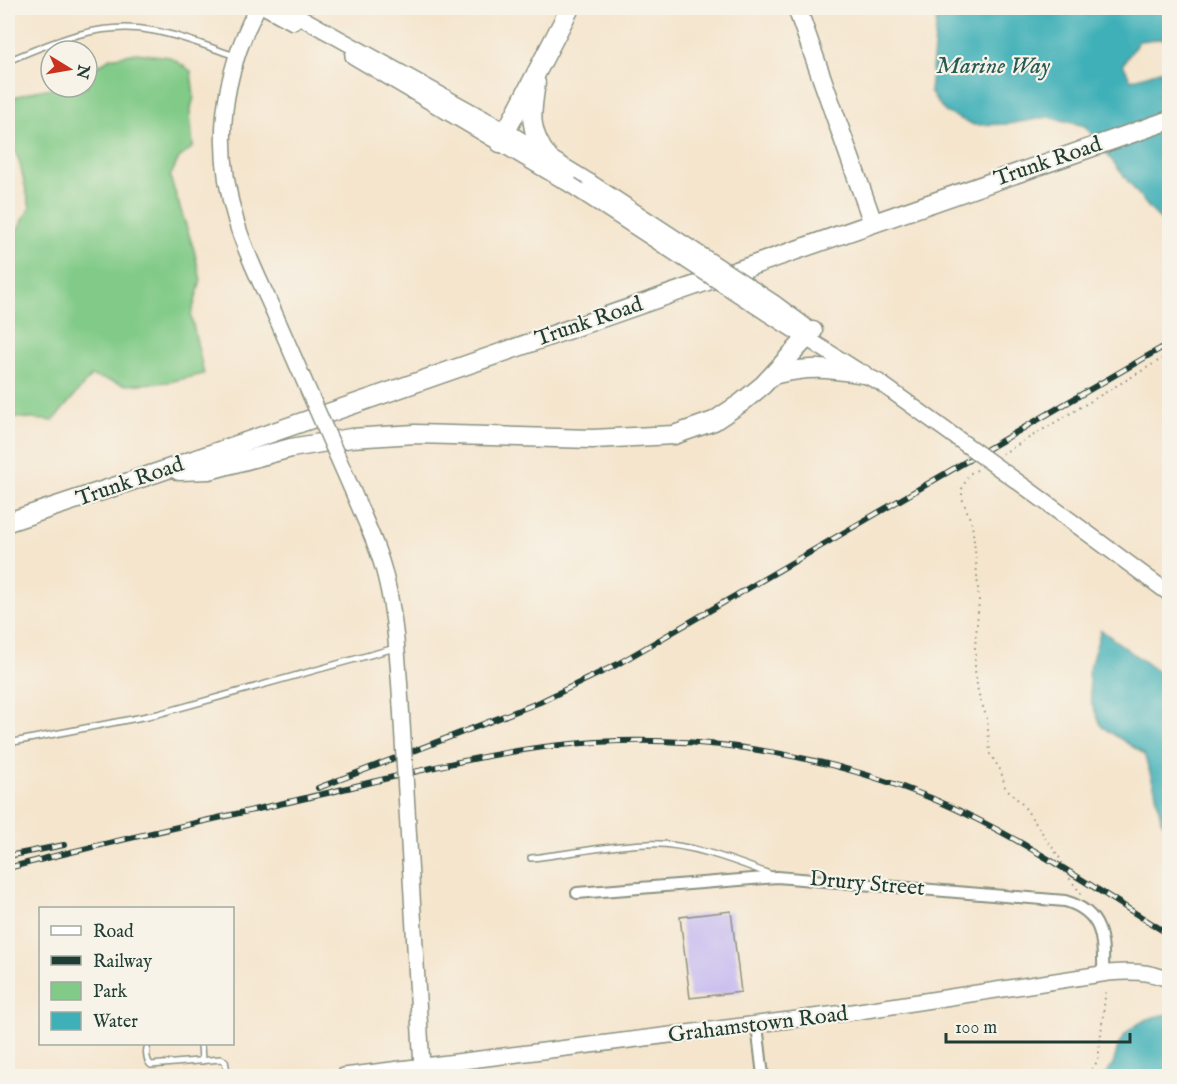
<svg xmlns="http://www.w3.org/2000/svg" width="1177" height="1084" font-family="'IM FELL English',serif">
<rect width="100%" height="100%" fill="#f7f3e8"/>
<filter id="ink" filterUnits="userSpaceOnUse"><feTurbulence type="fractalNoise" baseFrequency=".0167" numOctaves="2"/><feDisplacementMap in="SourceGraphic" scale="12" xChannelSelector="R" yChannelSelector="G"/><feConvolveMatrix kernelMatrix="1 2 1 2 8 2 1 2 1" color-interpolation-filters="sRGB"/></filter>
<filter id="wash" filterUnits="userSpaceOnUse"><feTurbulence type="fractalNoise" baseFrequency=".008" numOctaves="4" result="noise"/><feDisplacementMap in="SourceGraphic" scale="24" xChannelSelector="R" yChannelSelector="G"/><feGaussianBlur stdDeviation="1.35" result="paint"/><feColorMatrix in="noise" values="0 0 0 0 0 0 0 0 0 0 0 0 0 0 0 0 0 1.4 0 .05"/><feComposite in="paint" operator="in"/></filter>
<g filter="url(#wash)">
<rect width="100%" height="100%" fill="#f5e5cd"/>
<!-- green -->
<path fill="#81ca87" stroke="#50845e" stroke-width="1.5" d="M136,53L170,57L191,71L194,97L190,112L193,147L179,158L170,177L194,250L201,280L191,316L204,374L169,382L127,385L91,376L53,421L12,417L8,414V325L12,324V240L30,207L19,160L8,139V100C36,88 56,87 87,87V73L110,58Z"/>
<!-- water -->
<g fill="#3fb0b8" stroke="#2f7676" stroke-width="1.5">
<path d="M935,8H1169V38L1139,41L1123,64L1131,80L1169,68V89L1157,95L1169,116V228L1149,208L1085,126L1048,117L1009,124L974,125L945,112L930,92L937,15Z"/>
<path d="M1101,630L1169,680V833L1161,819L1155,789L1144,754L1102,727L1092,705L1088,673Z"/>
<path d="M1169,1014V1076H1103C1117,1065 1113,1059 1119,1044C1128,1025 1150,1016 1169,1014Z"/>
</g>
<g id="blocks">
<!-- building -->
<path fill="#c0b4f2" d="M731,911L741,992L690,998L680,917Z"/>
</g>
</g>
<g filter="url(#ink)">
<use href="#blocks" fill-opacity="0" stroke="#8a9180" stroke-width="1.5"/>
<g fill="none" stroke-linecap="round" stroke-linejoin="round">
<defs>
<g id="lane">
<path d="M8,61C54,41 103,20 155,31C182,36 209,47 235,56"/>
<path d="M8,743L158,714L395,648"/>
<path d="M531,858C568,854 610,845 647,844C686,842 736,861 772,875"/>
<path d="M149,1044C145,1048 146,1061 151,1065L221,1059L225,1061L228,1076"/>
<path d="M201,1044L202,1061"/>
</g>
<g id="street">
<path d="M577,893L777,877L1065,901C1103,912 1104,939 1103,974"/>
<path d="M757,1025L763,1076"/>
</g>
<g id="secondary">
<path d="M257,8C222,77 213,145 236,221C245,252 260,281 273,310"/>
<path d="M267,8L293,22"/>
<path d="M284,8L506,131L591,183"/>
<path d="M353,56L571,185"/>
<path d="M774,303L805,326"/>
<path d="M767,313L863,374L879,382L954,436"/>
<path d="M1025,487L1170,594"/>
<path d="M353,492C365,520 379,549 386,579C396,620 398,662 401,705"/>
<path d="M407,809L422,1067"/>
<path d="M344,1076L853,1012L1108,973C1131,971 1148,971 1170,980"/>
</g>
<g id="primary">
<path d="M797,8L873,223"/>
<path d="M536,83C531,114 528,131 548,157"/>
<path d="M500,143L570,8"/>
<path d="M773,375C810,366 826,368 863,374"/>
<path d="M179,471L209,470L291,448L351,438L415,434L593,439L674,435L714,421L741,403L763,385L813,331"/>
<path d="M8,522L159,472L1170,120"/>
</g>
</defs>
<!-- lane casing -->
<use href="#lane" stroke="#8a9180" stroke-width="8"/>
<!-- street casing -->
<use href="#street" stroke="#8a9180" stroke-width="14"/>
<!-- secondary casing -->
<use href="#secondary" stroke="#8a9180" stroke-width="18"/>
<!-- primary casing -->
<use href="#primary" stroke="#8a9180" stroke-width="21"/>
<!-- path -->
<g stroke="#8a9180" stroke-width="2" stroke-dasharray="1.5 4.5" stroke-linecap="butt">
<path d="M1002,454L1170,354"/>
<path d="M977,470L969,474L962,489V498L972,524L975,550L979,601L975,647V670L978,692L987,719L990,754L1001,771L1005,787L1023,805L1059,857L1070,879L1082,895"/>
<path d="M1075,1076L1091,1069L1098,1061L1106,988"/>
</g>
<!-- lane -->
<use href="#lane" stroke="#fff" stroke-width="5"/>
<!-- street -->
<use href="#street" stroke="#fff" stroke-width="10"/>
<!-- secondary -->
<use href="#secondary" stroke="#fff" stroke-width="15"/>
<!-- primary -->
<use href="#primary" stroke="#fff" stroke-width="18"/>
<defs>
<g id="rail">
<path d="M318,788L540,702L616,665L1170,343"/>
<path d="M8,856L64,845"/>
<path d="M8,868C106,842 206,821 306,798C387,779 469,756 552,746C680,731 811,749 931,798C1015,833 1092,887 1170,935"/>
</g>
</defs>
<!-- rail casing -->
<use href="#rail" stroke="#1f3d34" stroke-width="6"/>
<!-- rail -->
<use href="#rail" stroke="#f7f3e8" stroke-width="4" stroke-dasharray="11" stroke-linecap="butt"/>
<defs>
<g id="secondary-bridge">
<path d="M591,183L774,303"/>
<path d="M571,185L767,313"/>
<path d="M273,310L353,492"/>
<path d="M954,436L1025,487"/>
<path d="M401,705L407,809"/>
</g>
</defs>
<!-- secondary-bridge casing -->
<use href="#secondary-bridge" stroke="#8a9180" stroke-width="18" stroke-linecap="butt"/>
<!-- secondary-bridge -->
<use href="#secondary-bridge" stroke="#fff" stroke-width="15"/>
</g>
</g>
<g text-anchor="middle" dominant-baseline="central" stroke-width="4.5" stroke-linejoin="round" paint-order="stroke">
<!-- street labels -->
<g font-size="22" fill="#1f3d34" stroke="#f7f3e8">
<text transform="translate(1048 162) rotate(-19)">Trunk Road</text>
<text transform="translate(589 322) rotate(-19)">Trunk Road</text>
<text transform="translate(130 482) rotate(-19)">Trunk Road</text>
<text transform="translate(867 884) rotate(5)">Drury Street</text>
<text transform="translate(758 1025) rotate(-7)">Grahamstown Road</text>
</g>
<!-- water labels -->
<g font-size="24" font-style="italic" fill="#275a55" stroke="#f7f3e8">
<text x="993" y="66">Marine Way</text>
</g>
</g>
<!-- margin -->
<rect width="1177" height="1084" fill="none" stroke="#f7f3e8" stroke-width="30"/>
<!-- legend -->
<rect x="39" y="907" width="195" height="138" fill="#f7f3e8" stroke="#a1aaa0" stroke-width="1.5"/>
<rect x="51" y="926" width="30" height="9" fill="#ffffff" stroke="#a1aaa0" stroke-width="1.5"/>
<text x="93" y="937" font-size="18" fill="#1f3d34">Road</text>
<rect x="51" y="956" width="30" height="9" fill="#1f3d34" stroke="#a1aaa0" stroke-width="1.5"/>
<text x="93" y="967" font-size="18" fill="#1f3d34">Railway</text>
<rect x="51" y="982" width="30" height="18" fill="#81ca87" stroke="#a1aaa0" stroke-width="1.5"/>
<text x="93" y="997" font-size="18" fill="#1f3d34">Park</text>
<rect x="51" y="1012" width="30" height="18" fill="#3fb0b8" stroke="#a1aaa0" stroke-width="1.5"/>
<text x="93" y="1027" font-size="18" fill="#1f3d34">Water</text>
<!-- north arrow -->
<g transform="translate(69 69) rotate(101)"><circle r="28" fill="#f7f3e8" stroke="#a1aaa0" stroke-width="1.5"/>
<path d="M0-4.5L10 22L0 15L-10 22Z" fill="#c8321e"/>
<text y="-9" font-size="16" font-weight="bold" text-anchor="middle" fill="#1f3d34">N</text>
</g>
<!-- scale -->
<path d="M946 1033v9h184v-9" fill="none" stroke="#1f3d34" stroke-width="3"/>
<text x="955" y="1033" font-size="18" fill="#1f3d34" stroke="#f7f3e8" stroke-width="4.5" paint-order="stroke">100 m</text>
</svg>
